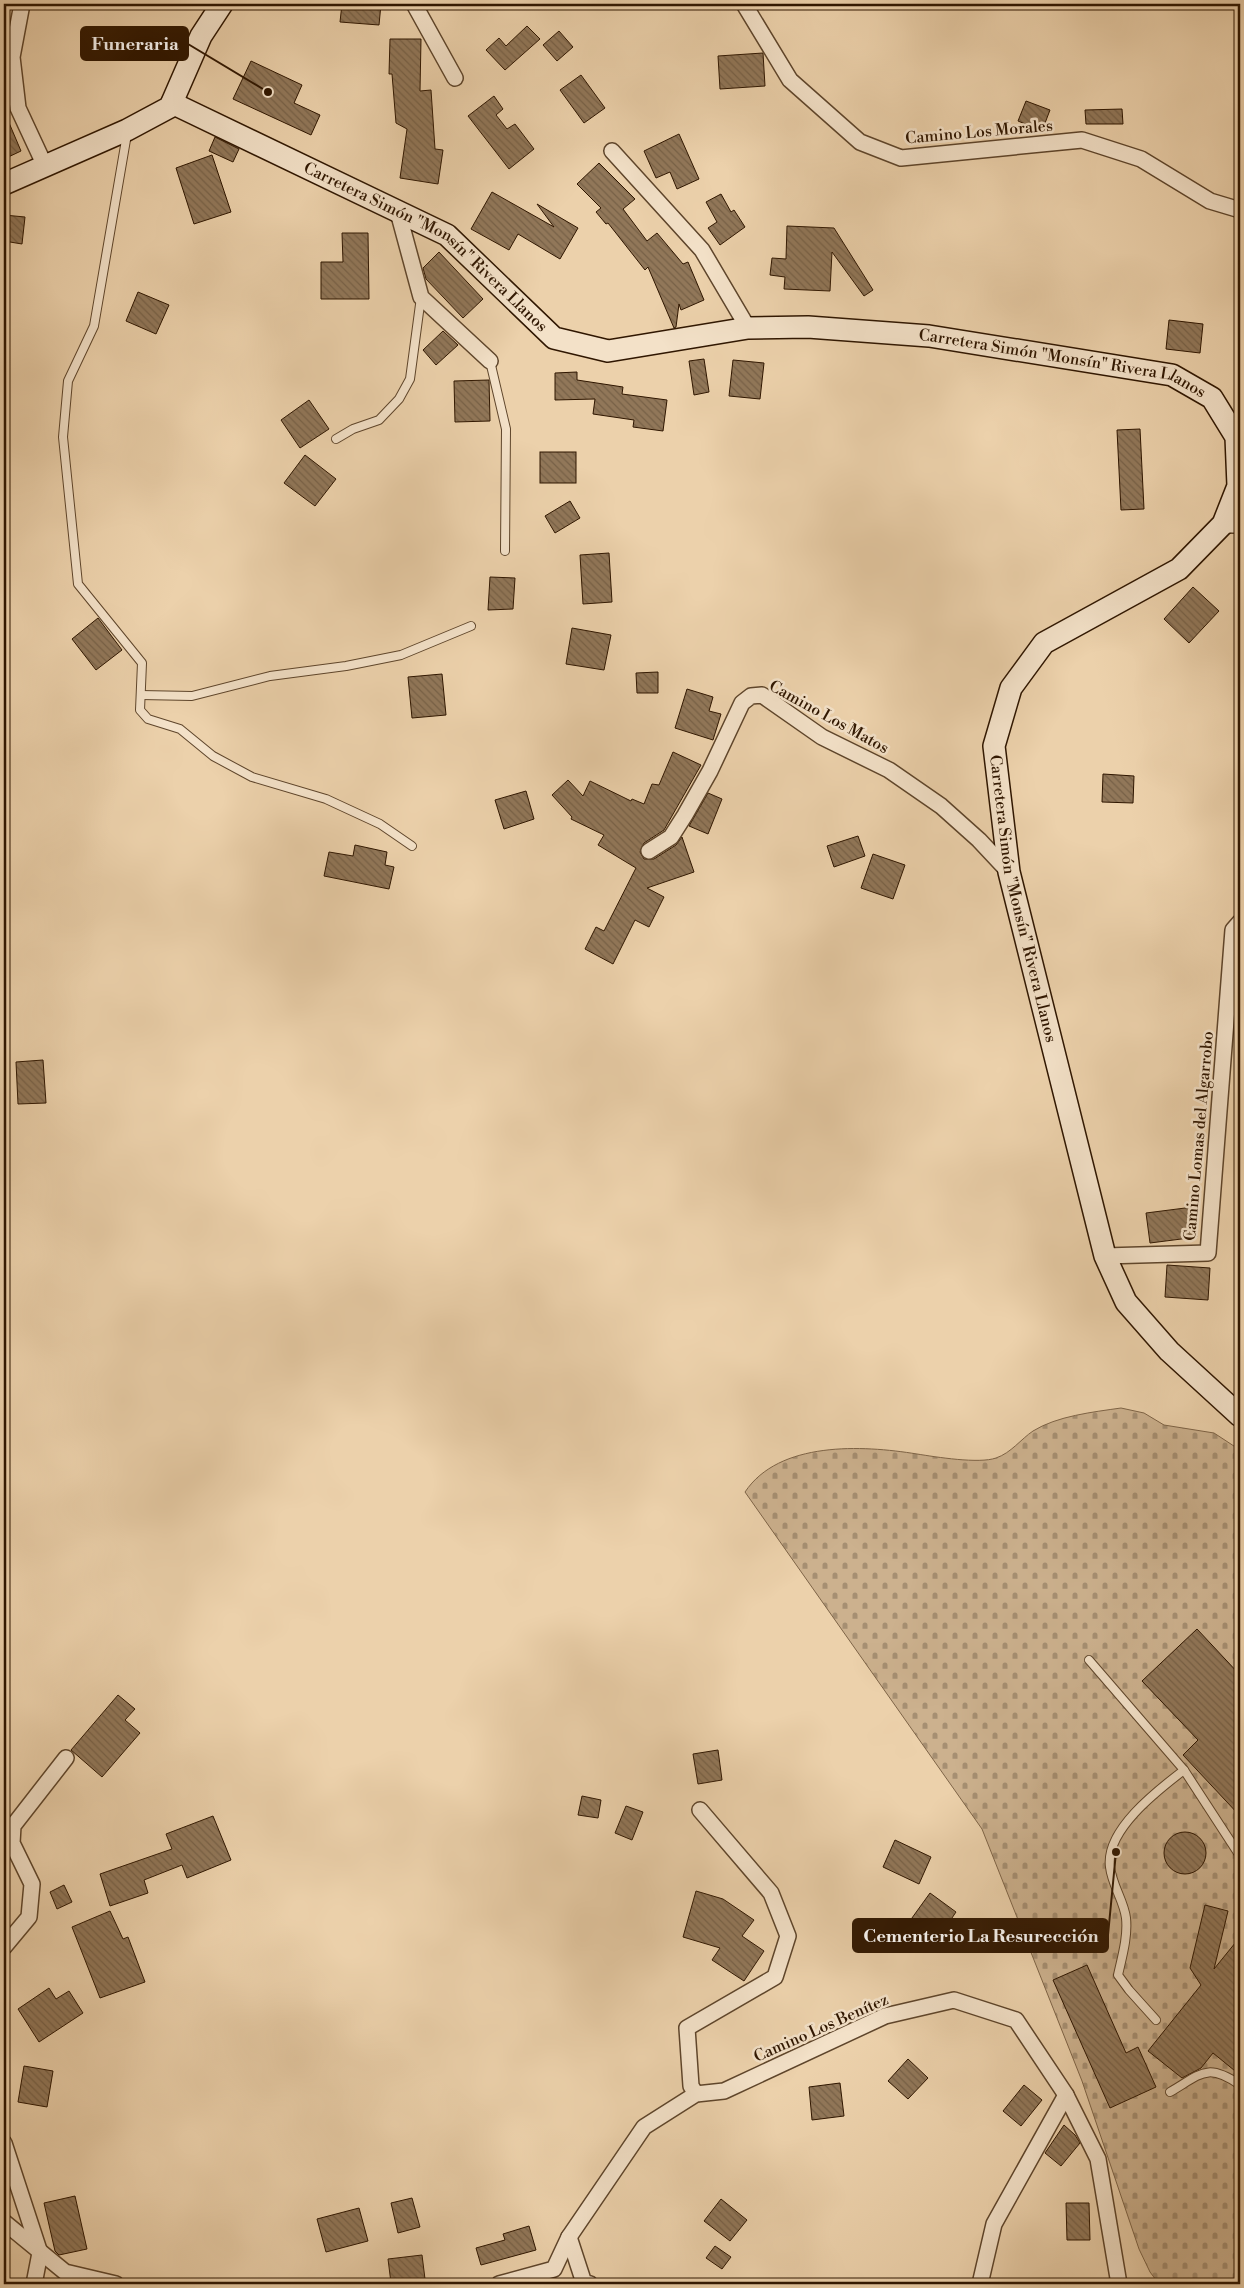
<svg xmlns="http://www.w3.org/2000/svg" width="1244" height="2288" font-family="'Libre Bodoni',serif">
<defs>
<pattern id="cemetery-stones" width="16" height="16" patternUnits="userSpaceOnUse" patternTransform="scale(1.25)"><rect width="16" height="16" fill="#ccb18e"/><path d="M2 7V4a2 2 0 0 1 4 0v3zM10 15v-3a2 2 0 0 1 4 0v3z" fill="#a68f72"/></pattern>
<pattern id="building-back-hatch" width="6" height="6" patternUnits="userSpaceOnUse" patternTransform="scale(1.25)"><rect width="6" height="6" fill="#917759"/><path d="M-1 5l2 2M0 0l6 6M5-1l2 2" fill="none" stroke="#776147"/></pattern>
</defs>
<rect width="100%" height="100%" fill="#ecd1ab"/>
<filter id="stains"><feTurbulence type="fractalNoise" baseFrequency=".004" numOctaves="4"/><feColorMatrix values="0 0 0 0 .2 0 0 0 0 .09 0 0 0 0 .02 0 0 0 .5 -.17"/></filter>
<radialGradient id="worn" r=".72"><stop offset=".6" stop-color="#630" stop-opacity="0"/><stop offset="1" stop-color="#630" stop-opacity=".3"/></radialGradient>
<!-- cemetery -->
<path fill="url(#cemetery-stones)" stroke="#7e6447" d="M1121,1408L1144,1413L1164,1425L1214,1433L1240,1450V2284H1159L1150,2272L1139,2249L1082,2081L982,1829L745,1492C779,1441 862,1445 917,1454C936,1457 979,1464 996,1458C1011,1453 1021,1439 1033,1431C1057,1416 1093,1412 1121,1408Z"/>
<!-- building -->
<g fill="url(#building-back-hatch)" stroke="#2f1600">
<path d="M342,4H381L379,25L340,22Z"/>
<path d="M527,26L540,39L505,70L486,50L499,38L506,46Z"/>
<path d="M559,31L573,47L557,61L543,45Z"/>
<path d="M390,39H421L420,91L431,90L435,149L443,150L438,184L400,178L407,129L396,123L392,74H389Z"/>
<path d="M763,53L765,86L720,89L718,56Z"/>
<path d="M251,61L302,85L294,103L320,115L311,135L233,99Z"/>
<path d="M581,75L605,108L584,123L560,90Z"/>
<path d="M494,96L503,109L496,115L507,129L515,124L534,149L509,169L468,116Z"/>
<path d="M1026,101L1050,110L1042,131L1018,121Z"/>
<path d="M1122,109L1123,124H1086L1085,110Z"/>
<path d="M4,111L21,151L4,159Z"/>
<path d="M679,134L699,179L677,189L670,172L656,178L644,151Z"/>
<path d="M215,137L239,149L233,162L209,151Z"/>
<path d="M212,155L231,212L194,224L176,168Z"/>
<path d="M599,163L635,199L623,209L647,241L657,233L683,264L688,262L704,300L681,310L679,304L676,327L674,328L648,267L645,270L608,223L606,224L596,212L601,208L577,184Z"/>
<path d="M492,192L554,227L537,204L578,228L560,259L518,234L509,250L471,229Z"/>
<path d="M721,194L731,212L734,210L745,227L720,245L708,228L717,222L706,202Z"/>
<path d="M4,215L25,217L22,244L4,241Z"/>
<path d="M787,226L834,228L873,290L864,296L832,252L830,291L784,289L785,277L770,275L772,258L786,259Z"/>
<path d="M342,233H368L369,299H321V262H343Z"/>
<path d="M439,252L483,299L463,318L426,279L423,268Z"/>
<path d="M138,292L169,305L156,334L126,321Z"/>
<path d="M1169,320L1203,324L1200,353L1166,349Z"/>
<path d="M443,331L458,345L436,365L423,350Z"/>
<path d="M704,359L709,392L694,395L689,361Z"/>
<path d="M733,360L764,363L760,399L729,396Z"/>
<path d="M577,372V380L623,387L622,394L667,400L663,431L633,427L634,420L593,414L595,399L555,400V373Z"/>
<path d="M489,380L490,421L455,422L454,381Z"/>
<path d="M309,400L329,429L300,448L281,420Z"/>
<path d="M1140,429L1144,509L1121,510L1117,430Z"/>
<rect x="540" y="452" width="36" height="31"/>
<path d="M305,455L336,479L315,506L284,483Z"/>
<path d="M570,501L580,518L555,533L545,516Z"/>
<path d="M609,553L612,602L583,604L580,555Z"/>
<path d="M490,577L515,578L513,609L488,610Z"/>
<path d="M1193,587L1219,611L1189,643L1164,619Z"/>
<path d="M98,618L122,650L96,670L72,639Z"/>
<path d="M572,628L611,635L604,670L566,664Z"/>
<path d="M658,672V693H637L636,673Z"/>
<path d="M442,674L446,715L412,718L408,677Z"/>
<path d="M687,689L713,697L709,711L721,714L713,740L675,728Z"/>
<path d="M673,752L701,765L664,830L644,843L640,852L644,859H654L676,845L682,837L694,872L647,888L664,897L649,927L635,920L613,964L585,949L596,927L604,931L636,868L598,845L604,835L571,819L572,817L552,795L568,780L583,796L590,781L631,801L632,799L644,804L652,784L659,785Z"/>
<path d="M1103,774L1134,776L1133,803L1102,802Z"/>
<path d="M526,791L534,819L504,829L495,800Z"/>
<path d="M708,793L722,799L708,834L689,826Z"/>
<path d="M858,836L865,856L834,867L827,846Z"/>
<path d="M355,845L387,852L385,865L394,867L389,889L324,876L329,852L353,856Z"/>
<path d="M873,854L905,865L893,899L861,888Z"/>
<path d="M43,1060L46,1103L18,1104L16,1062Z"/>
<path d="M1193,1207L1197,1237L1150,1243L1146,1213Z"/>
<path d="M1167,1265L1210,1268L1208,1300L1165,1297Z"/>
<path d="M1197,1629L1240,1675V1816L1183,1755L1198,1740L1142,1681Z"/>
<path d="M118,1695L135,1709L125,1720L140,1733L102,1777L71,1750Z"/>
<path d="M718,1750L722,1780L698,1784L693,1754Z"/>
<path d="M582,1796L601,1800L598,1818L578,1815Z"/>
<path d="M626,1806L643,1812L632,1840L615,1833Z"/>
<path d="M213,1816L231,1860L187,1878L182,1865L144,1880L148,1893L110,1906L100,1874L172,1849L166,1834Z"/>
<circle cx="1185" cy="1853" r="21"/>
<path d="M895,1840L931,1857L919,1884L883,1867Z"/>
<path d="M64,1885L72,1902L57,1909L50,1892Z"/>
<path d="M696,1891L723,1899L754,1920L742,1936L764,1951L744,1981L712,1960L720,1948L683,1937Z"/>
<path d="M930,1893L956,1912L931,1949L904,1929Z"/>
<path d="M1205,1905L1228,1911L1214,1969L1240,1937V2075L1213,2053L1201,2068L1182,2078L1148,2051L1201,1985L1190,1968Z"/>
<path d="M110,1911L123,1939L128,1937L145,1982L100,1998L72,1927Z"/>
<path d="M1087,1965L1126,2053L1138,2047L1156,2087L1110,2108L1053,1980Z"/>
<path d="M49,1988L56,1999L69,1991L83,2013L39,2042L18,2009Z"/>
<path d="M908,2059L928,2078L908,2099L888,2081Z"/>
<path d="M24,2066L53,2071L47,2107L18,2102Z"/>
<path d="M840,2083L844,2116L812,2120L809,2087Z"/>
<path d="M1024,2085L1042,2100L1021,2126L1003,2111Z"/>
<path d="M1064,2125L1075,2135L1080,2143L1061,2166L1045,2153Z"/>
<path d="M75,2196L87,2249L59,2255L55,2251L44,2203Z"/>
<path d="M412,2198L420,2227L398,2233L391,2203Z"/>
<path d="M721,2199L747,2220L730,2241L704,2221Z"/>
<path d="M1066,2203H1089L1090,2240H1067Z"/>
<path d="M359,2208L368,2241L326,2252L317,2219Z"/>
<path d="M529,2226L536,2250L481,2265L476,2248L505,2240L503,2234Z"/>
<path d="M715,2246L731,2257L722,2269L706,2258Z"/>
<path d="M422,2255L425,2279L391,2283L388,2259Z"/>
</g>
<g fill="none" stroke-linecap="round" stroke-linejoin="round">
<defs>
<g id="lane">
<path d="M127,134L94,326L68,381L63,437L78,584L142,663L140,710L148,719L180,729L213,756L252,777L326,799L380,824L412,846"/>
<path d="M490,361L506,429L505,551"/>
<path d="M336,439L353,429L379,420L399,399L410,379L421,297"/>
<path d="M141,695L192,696L270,676L346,666L401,655L471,626"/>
<path d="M1089,1660L1184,1770L1240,1856"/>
<path d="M1156,2020L1129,1990L1118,1975C1122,1957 1128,1937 1126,1918C1124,1901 1112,1885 1110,1867C1105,1830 1158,1790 1184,1770"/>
<path d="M1170,2092C1201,2074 1207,2062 1240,2085"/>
</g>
<g id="street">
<path d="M22,4L12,57L18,108L45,166"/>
<path d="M414,4L455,78"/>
<path d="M744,4L790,80L860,142L901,158L1082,140L1141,159L1210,201L1240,210"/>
<path d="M612,151L702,250L748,328"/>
<path d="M398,212L421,297L490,361"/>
<path d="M1223,525H1240"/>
<path d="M649,851L671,837L685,815L710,771L742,703L751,696L762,695L822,737L889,770L941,806L979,840L1009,872"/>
<path d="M1105,1256L1208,1253L1233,930L1240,922"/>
<path d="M4,1947L29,1917L32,1884L12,1843L13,1826L66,1758"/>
<path d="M696,2094L691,2086L687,2028L775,1977L788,1936L771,1893L700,1810"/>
<path d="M4,2143L40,2253L34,2284"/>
<path d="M4,2222L65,2272L116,2284"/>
<path d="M569,2237L584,2283L590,2284"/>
<path d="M499,2284L554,2269L569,2237L644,2127L696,2094L724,2091L885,2016L954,2000L1016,2020L1066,2095L1098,2159L1119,2284"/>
<path d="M980,2284L994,2224L1066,2095"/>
</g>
<g id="secondary">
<path id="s1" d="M172,103L447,235L554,338L608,351L748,328L808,327L929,336L1172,375L1212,398L1236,437L1238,486L1223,524L1179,569L1044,643L1011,688L994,746L1009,872L1105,1256L1126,1302L1169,1351L1240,1416"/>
<path d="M4,184L127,130L170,107L201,36L222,4"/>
</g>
</defs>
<!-- lane casing -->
<use href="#lane" stroke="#5e452b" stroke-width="10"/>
<!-- street casing -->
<use href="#street" stroke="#5e452b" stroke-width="18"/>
<!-- secondary casing -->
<use href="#secondary" stroke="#2f1600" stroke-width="24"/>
<!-- lane -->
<use href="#lane" stroke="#f3e1c8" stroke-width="8"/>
<!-- street -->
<use href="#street" stroke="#f3e1c8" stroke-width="15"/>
<!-- secondary -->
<use href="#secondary" stroke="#f3e1c8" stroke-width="21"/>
</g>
<g text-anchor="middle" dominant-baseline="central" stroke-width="5" stroke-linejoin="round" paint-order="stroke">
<!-- street labels -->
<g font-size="16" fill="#2f1600" stroke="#f3e1c8">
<text transform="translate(979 132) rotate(-5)">Camino Los Morales</text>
<text stroke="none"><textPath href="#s1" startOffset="294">Carretera Simón "Monsín" Rivera Llanos</textPath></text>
<text stroke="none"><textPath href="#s1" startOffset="969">Carretera Simón "Monsín" Rivera Llanos</textPath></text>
<text transform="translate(829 717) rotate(29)">Camino Los Matos</text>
<text stroke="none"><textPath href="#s1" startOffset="1749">Carretera Simón "Monsín" Rivera Llanos</textPath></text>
<text transform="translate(1199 1136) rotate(-85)">Camino Lomas del Algarrobo</text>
<text transform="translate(821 2028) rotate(-24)">Camino Los Benítez</text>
</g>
</g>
<!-- callouts -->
<path fill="none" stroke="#2f1600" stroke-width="2" d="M268 92L188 44M1116 1852L1108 1935"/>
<g fill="#2f1600" stroke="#f3e1c8" stroke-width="2">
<circle cx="268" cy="92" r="5"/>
<circle cx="1116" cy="1852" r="5"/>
</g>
<g fill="#2f1600" stroke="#2f1600" stroke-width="2">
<rect x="81" y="27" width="107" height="33" rx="5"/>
<rect x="853" y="1919" width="255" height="33" rx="5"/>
</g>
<g font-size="18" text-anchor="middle" font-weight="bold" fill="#fff">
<text x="135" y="50">Funeraria</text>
<text x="981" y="1942">Cementerio La Resurección</text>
</g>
<!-- margin -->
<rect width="1244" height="2288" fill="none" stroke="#ecd1ab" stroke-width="20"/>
<rect x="5" y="5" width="1234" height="2278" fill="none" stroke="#2f1600" stroke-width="2.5"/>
<rect x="10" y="10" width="1224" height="2268" fill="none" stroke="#2f1600"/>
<rect width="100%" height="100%" filter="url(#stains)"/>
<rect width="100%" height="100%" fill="url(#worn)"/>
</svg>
